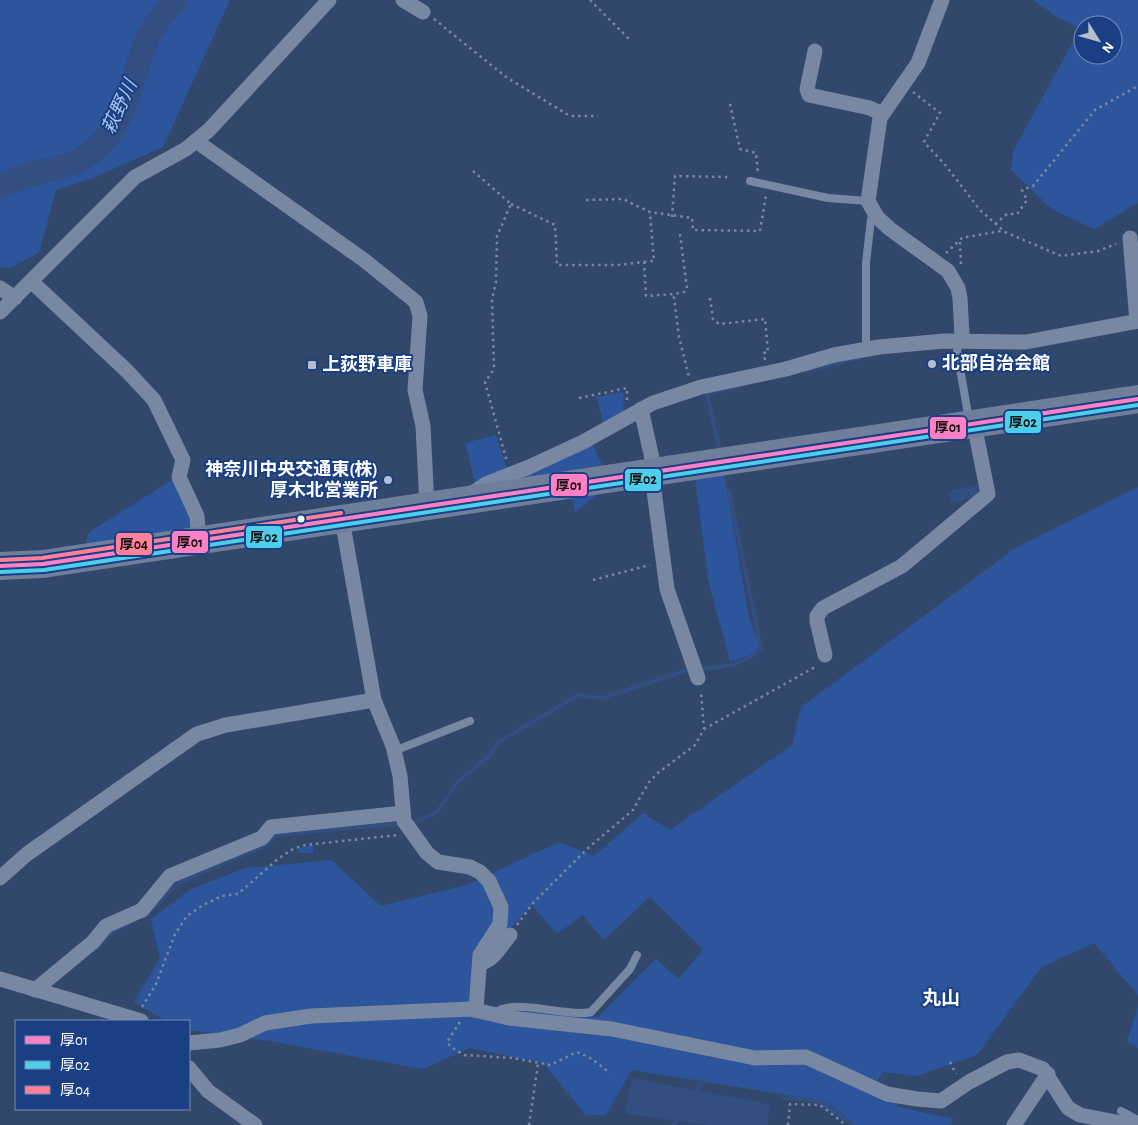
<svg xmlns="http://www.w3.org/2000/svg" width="1138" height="1125" font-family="'Alegreya Sans','Noto Sans JP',sans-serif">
<rect width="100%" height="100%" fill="#32476c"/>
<!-- green -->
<g fill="#2d559c" fill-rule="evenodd">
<path d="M0,0H230L163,147L93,178L56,190L39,252L11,268L0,267Z"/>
<path d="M1033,0H1138V203L1094,229L1053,210L1011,170L1013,151L1080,29L1057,17ZM1083,25H1113V55H1083Z"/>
<path d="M623,392L624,415L604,426L597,397Z"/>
<path d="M496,435L508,472L475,483L465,443Z"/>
<path d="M592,442L605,471L527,481L526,472Z"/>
<path d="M724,473L749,618L759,646L755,653L730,662L708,579L695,477Z"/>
<path d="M175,478L194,517L193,531L87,545V535L91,531Z"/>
<path d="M1138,487V995L1094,943L1042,967L977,1055L917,1076L884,1072L873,1087L899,1107L954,1119L949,1125H851L812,1099L632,1070L606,1115H586L543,1063L469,1048L423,1069L270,1041L189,1030V1021H166L134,1002L160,958L151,919L189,890L245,868L331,860L381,906L467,885L559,842L594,856L643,813L670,830L792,745L801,707L1017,547ZM650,897L703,949L679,979L656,959L598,1017L484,1005V956L532,905L557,934L583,915L604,940Z"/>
<path d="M602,491L575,512L572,495Z"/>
<path d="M313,845V853H298L299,848Z"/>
<path d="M1138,1006V1048L1127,1042Z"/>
</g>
<!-- water -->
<g fill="#334e81">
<path d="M983,484L981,494L951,504L948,491Z"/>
<path d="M632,1078L769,1104L768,1125H708L628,1114L625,1111Z"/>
</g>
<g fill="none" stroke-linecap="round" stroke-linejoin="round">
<!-- stream -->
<g stroke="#334e81" stroke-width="4">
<path d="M805,371L858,358"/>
<path d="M720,451L707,394L744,385"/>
<path d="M700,669C719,668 748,665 761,648L729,491"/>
<path d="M415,822L437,812L458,781L489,756L498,742L579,695L602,698L690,669"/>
<path d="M144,917L179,883L266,845L275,835L397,824"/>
<path d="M97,948L112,932L130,923"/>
<path d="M694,1093L703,1080"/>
<path d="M783,1098C817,1100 828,1099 853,1125"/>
<path d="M673,1125L678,1117"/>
</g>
<!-- river -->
<path stroke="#334e81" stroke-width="24" d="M0,186C11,182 21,177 32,174C51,169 70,167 86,156C126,131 130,80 147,40C154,25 164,12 176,0"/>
<!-- path -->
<g stroke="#7988a2" stroke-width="2.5" stroke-dasharray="2.5 4" stroke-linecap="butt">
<path d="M590,0L631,41"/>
<path d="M434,19L506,77L570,116H598"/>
<path d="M913,92L940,113L924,142L946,166L980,210L1005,232L1061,256L1098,251L1116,244"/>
<path d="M730,104L740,149L756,153L758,174"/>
<path d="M473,171L511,204L497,236L496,282L492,299L494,369L485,382L507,462"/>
<path d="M586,200L623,199L650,212L692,218L693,230L760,231L766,195"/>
<path d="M511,204L555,225L557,265H617L644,262L646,296L675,294"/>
<path d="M672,217L675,176L731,177"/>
<path d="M995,224L1007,214H1017L1027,200L1022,190L1033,186L1095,110L1138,86"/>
<path d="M680,234L687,289L684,292L675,294L674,297L679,337L689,377"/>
<path d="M960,242L961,264"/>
<path d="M946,253L962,238L1001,231"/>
<path d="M644,262L654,261L650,212"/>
<path d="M710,298L713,319L719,324L765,319L768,352L764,353L765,361"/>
<path d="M579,398L627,388V402"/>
<path d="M593,580L650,565"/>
<path d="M704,729L817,666"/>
<path d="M517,925L534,902L587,849L633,810L649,782L659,772L695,745L704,729L701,692"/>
<path d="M142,1007L156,984L175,934L187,916L203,905L222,896L238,894L279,858L293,849L305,845L398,835"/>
<path d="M460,1022L447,1042L451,1047L464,1055L513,1058L550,1065L577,1052L589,1057L610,1073"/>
<path d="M950,1062L956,1074"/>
<path d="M529,1125L538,1064"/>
<path d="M788,1125L790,1104L820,1105L846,1125"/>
</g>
<!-- lane -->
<g stroke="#7988a2" stroke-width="8">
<path d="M750,181L828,198L868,201"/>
<path d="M959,342L957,351L969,420"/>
<path d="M866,349V263L871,219L874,213"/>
<path d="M394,751L470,721"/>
<path d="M495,1013C513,997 567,1018 591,1012L630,969L637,955"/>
<path d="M1121,1111L1138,1120"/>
</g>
<!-- street -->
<g stroke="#7988a2" stroke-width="15">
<path d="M403,0L423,12"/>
<path d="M942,0L918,63L880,118L868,201L877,217L890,229L948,271L958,288L960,298L962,335L959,342"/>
<path d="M815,51L807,89L809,95L870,108L882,114"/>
<path d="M196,141L364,260L416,302L420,316L415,390L423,426L427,506"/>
<path d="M1130,238L1137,321"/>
<path d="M32,282L127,371L154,400L183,460L179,477L197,516L199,541"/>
<path d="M0,288L15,298"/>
<path d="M0,312L135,177L186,149L209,130L329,0"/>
<path d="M641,409L655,472L653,483L667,589L698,678"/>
<path d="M471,494L486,484L529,467L583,442L653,403L701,387L786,369L834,355L879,347L944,341L1026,342L1138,321"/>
<path d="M825,655L817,621V616L823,608L902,566L988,494L974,424"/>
<path d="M374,700L393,746L400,776L404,821L427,853L438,862L470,867L480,872L489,881L501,907L500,924L480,955L476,1010"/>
<path d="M0,878L27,854L197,734L226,725L374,700L342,519"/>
<path d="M480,963C493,962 502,944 510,935"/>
<path d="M0,979L141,1021"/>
<path d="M35,990L93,942L106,926L142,910L170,876L262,838L271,827L403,813"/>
<path d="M189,1043L220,1040L240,1035L265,1023L311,1016L470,1009L509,1018L612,1029L755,1058L806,1057L887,1094L917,1099L941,1101L969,1082L1007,1062L1019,1060L1043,1069L1068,1108L1080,1115L1132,1125"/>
<path d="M189,1068L208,1091L255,1125"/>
<path d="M1014,1125L1048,1074"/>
</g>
<!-- highway -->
<path stroke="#6f7e9a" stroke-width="28" d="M0,566L43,564L1138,399"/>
<defs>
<path id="bus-1" d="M0,566L43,564L1138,399"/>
<path id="bus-2" d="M0,572L44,570L1138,405"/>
<path id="bus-3" d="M0,560L42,558L341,513"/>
</defs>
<!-- bus-1 casing -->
<use href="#bus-1" stroke="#1a3f85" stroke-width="8"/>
<!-- bus-2 casing -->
<use href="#bus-2" stroke="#1a3f85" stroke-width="8"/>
<!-- bus-3 casing -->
<use href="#bus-3" stroke="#1a3f85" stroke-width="8"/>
<!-- bus-1 -->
<use href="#bus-1" stroke="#ff80c5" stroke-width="4"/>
<!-- bus-2 -->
<use href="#bus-2" stroke="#4dcfeb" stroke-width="4"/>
<!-- bus-3 -->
<use href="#bus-3" stroke="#ff8098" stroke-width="4"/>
</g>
<!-- markers -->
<g fill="#b7bfcc" stroke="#1a3f85" stroke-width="2">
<circle cx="932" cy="364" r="5"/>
<rect x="307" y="360" width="10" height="10" rx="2.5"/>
<circle cx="388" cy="480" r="5"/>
</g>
<circle fill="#fff" stroke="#1a3f85" stroke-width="2" cx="301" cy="519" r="4.5"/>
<g text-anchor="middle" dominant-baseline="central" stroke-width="4" stroke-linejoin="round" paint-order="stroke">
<!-- poi labels -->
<g font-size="18" font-weight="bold" fill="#fff" stroke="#1a3f85" text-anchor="start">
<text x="942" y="364">北部自治会館</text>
<text x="322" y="365">上荻野車庫</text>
<text x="378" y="470" text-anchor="end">神奈川中央交通東(株)<tspan x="378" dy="21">厚木北営業所</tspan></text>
</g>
<!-- water labels -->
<g font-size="19" font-style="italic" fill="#abc6f3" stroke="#1a3f85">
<text transform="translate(120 107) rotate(-65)">萩野川</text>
</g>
<!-- neighbourhood labels -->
<g font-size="19" font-weight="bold" fill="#fff" stroke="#1a3f85">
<text x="941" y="998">丸山</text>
</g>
</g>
<g stroke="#1a3f85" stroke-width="2">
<rect x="1004" y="410" width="38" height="24" rx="5" fill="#4dcfeb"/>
<rect x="929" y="416" width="38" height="24" rx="5" fill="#ff80c5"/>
<rect x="624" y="468" width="38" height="24" rx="5" fill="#4dcfeb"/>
<rect x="550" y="473" width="38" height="24" rx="5" fill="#ff80c5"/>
<rect x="245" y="525" width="38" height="24" rx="5" fill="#4dcfeb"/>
<rect x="171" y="530" width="38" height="24" rx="5" fill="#ff80c5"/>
<rect x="115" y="532" width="38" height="24" rx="5" fill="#ff8098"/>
</g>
<g font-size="14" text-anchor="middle" font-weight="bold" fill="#111">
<text x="1023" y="427">厚02</text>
<text x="948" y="432">厚01</text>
<text x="643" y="484">厚02</text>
<text x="569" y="490">厚01</text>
<text x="264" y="542">厚02</text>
<text x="190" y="547">厚01</text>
<text x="134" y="549">厚04</text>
</g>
<!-- legend -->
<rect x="15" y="1020" width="175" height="90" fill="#1a3f85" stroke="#768cb6"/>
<rect x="25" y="1036" width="25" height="8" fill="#ff80c5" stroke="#768cb6"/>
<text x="60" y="1045" font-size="15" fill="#ffffff">厚01</text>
<rect x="25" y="1061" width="25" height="8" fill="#4dcfeb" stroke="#768cb6"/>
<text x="60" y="1070" font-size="15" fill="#ffffff">厚02</text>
<rect x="25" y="1086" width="25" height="8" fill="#ff8098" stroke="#768cb6"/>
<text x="60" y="1095" font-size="15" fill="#ffffff">厚04</text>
<!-- north arrow -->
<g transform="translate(1098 40) rotate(127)"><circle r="24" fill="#1a3f85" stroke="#768cb6"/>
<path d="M0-4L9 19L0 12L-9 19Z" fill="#b7bfcc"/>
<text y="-8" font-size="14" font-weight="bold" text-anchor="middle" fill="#ffffff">N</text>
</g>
</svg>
